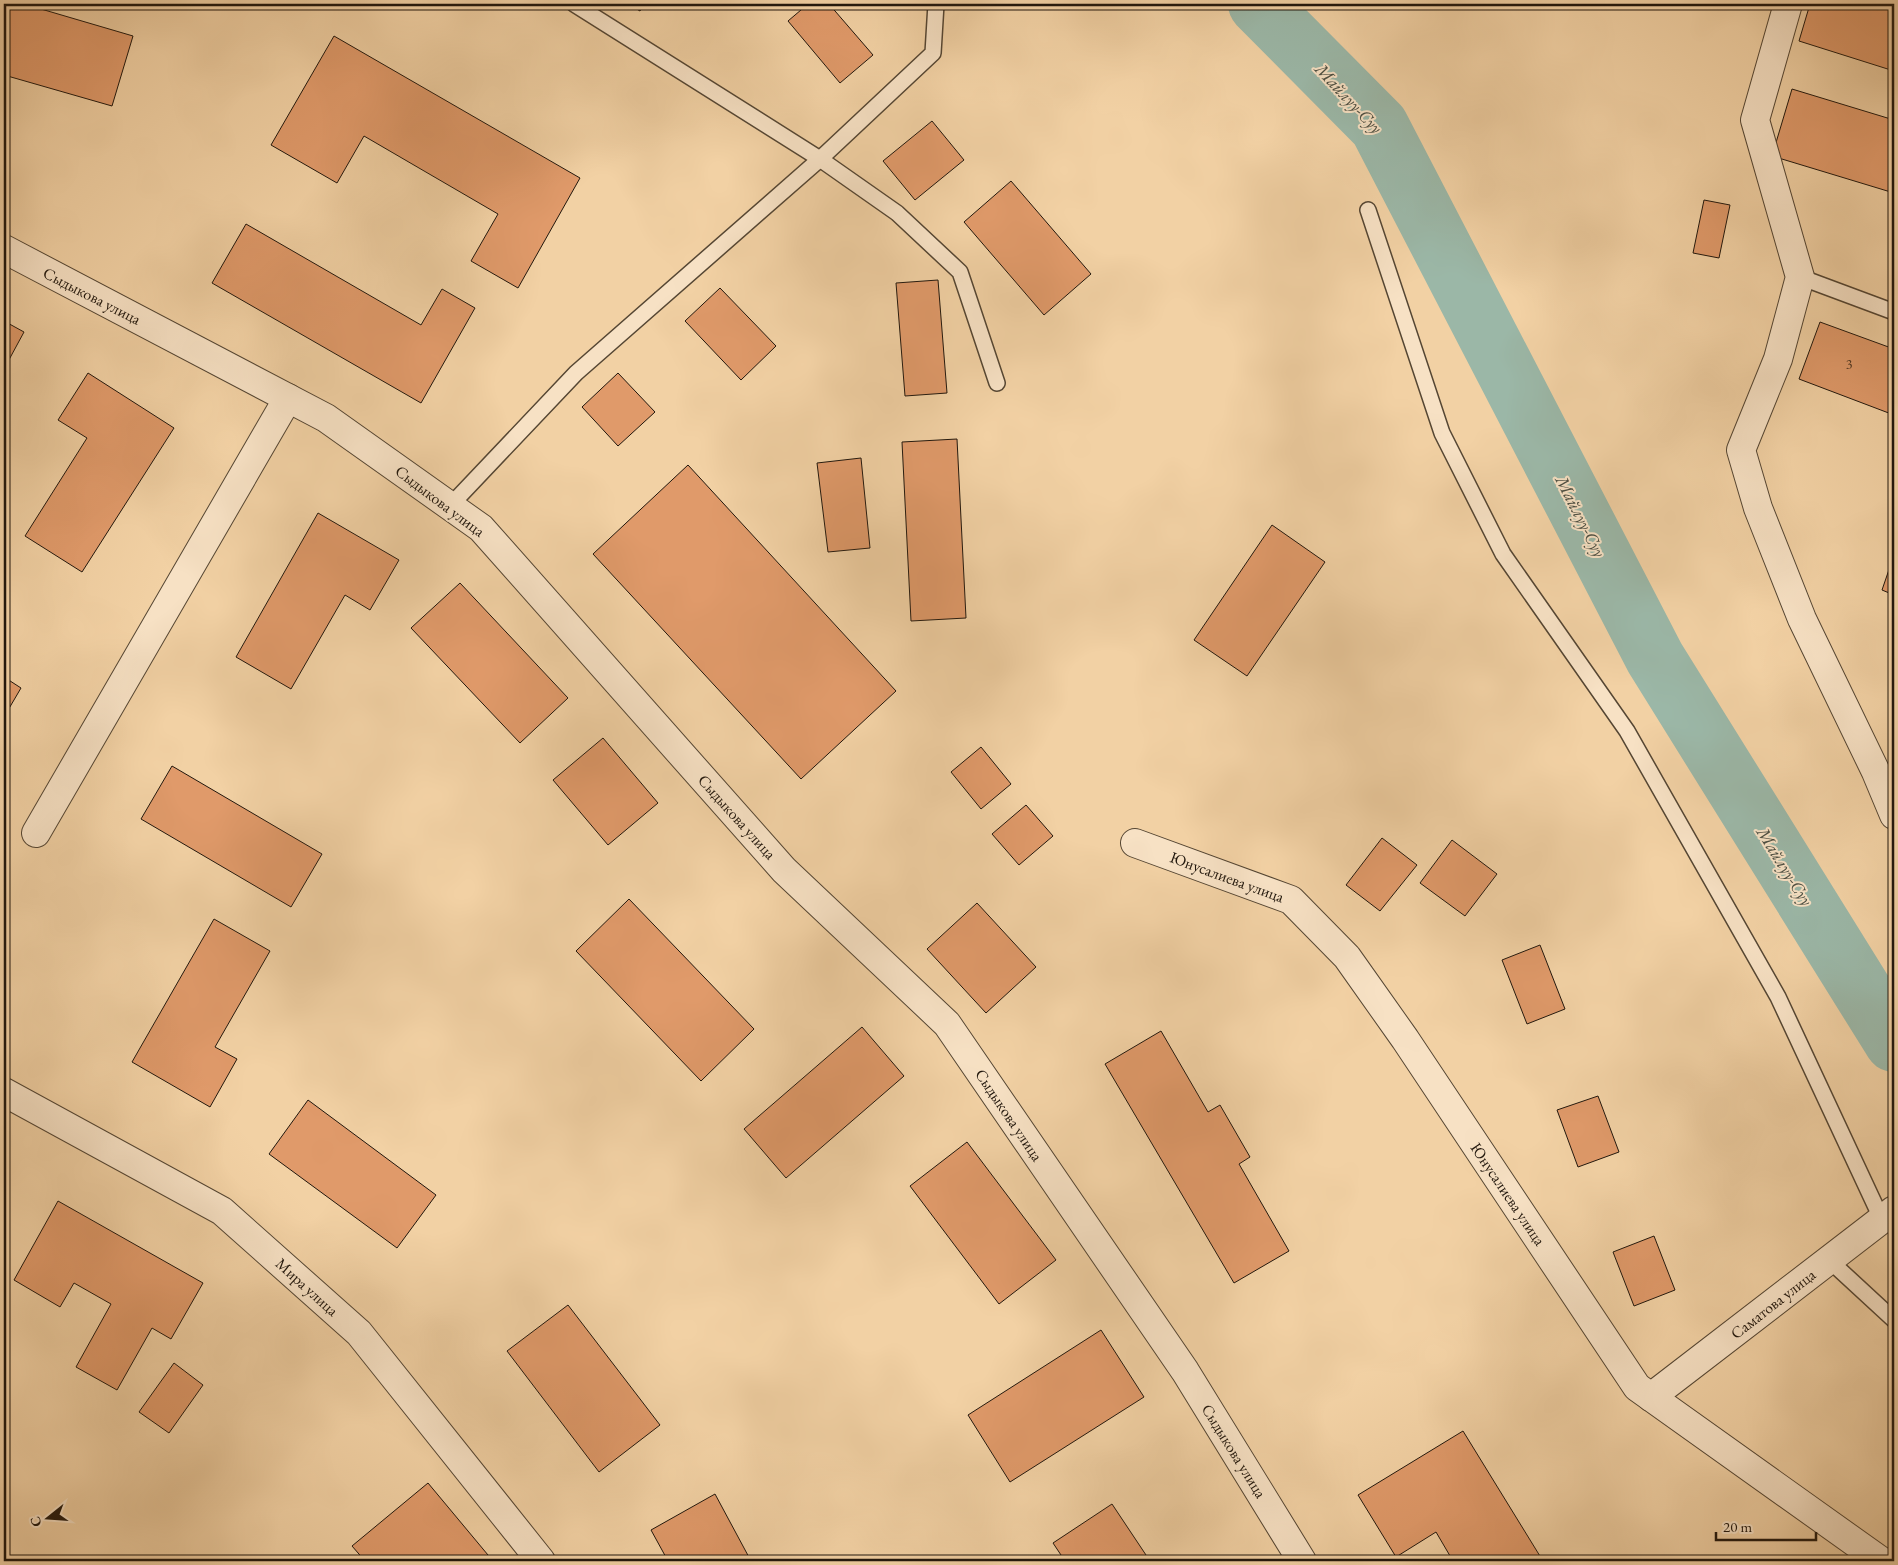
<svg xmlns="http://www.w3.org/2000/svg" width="1898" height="1565" font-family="'EB Garamond',serif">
<rect width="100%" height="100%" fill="#f2d1a4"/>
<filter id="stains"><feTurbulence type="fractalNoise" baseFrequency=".004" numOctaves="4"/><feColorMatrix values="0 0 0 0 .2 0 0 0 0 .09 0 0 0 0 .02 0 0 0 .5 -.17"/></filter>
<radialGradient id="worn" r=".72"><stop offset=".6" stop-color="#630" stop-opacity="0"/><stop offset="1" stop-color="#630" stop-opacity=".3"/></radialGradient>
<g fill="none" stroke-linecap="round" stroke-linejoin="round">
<!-- river -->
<path stroke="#9bb7a7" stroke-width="60" d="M1258,4L1379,126L1655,658L1894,1042"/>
</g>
<!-- building -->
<g fill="#e09a6a" stroke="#21170d">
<path d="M4,4H24L133,36L112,106L4,75Z"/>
<path d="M628,4H644L640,11Z"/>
<path d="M808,4H829L873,55L840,83L788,21Z"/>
<path d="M1810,4H1894V71L1799,41Z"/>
<path d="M334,36L580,178L518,288L471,261L498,214L364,136L337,183L271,145Z"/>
<path d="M1792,89L1894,120V193L1772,156Z"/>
<path d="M932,121L964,160L915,200L883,161Z"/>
<path d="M1011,181L1091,274L1044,315L964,222Z"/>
<path d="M1704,200L1730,205L1719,258L1693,253Z"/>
<path d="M246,224L421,325L442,289L475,308L421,403L212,283Z"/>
<path d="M938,280L947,393L905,396L896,283Z"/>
<path d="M720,288L776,346L741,380L685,321Z"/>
<path d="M4,321L24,332L4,369Z"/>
<path d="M1820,322L1894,349V415L1799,379Z"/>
<path d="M88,373L174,428L82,572L25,536L87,438L58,420Z"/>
<path d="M618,373L655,412L618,446L582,407Z"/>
<path d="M957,439L966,618L911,621L902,442Z"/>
<path d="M861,458L870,548L828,552L817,463Z"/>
<path d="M688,465L896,691L801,779L593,554Z"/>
<path d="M318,513L399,560L370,610L345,595L291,689L236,657Z"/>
<path d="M1272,525L1325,562L1247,676L1194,640Z"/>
<path d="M1894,555V595L1882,590Z"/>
<path d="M460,583L568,698L520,743L411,628Z"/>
<path d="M4,677L21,688L4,717Z"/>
<path d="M603,738L658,803L608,845L553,780Z"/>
<path d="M981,747L1011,784L981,809L951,772Z"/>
<path d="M172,766L322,854L291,907L141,819Z"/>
<path d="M1026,805L1053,836L1019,865L992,834Z"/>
<path d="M1382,838L1417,865L1380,911L1346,885Z"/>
<path d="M1452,840L1497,874L1465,916L1420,883Z"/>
<path d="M629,899L754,1029L701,1081L576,951Z"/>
<path d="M977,903L1036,967L986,1013L927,949Z"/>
<path d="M214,919L270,951L215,1047L237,1059L210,1107L132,1062Z"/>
<path d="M1540,945L1565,1009L1527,1024L1502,960Z"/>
<path d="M862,1027L904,1076L786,1178L744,1129Z"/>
<path d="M1161,1031L1208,1112L1220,1105L1250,1157L1239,1164L1289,1251L1234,1283L1105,1064Z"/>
<path d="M1598,1096L1619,1152L1578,1167L1557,1110Z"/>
<path d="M308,1100L436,1195L397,1248L269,1154Z"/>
<path d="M967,1142L1056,1260L999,1304L910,1186Z"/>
<path d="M58,1201L203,1283L171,1339L152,1328L117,1390L76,1367L111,1304L74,1283L60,1307L14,1280Z"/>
<path d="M1654,1236L1675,1290L1634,1306L1613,1252Z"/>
<path d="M568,1305L660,1425L599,1472L507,1351Z"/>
<path d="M1101,1330L1144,1397L1010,1482L968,1415Z"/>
<path d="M174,1363L203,1385L169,1433L139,1412Z"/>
<path d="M1463,1431L1543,1561H1453L1436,1532L1396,1557L1358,1495Z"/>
<path d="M428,1483L493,1561H365L352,1546Z"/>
<path d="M715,1494L751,1561H668L651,1530Z"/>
<path d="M1112,1504L1150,1561H1065L1053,1543Z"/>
</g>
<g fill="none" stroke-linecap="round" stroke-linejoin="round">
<defs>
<g id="service">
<path d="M574,4L820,159L897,213L960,272L997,383"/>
<path d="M1368,210L1442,433L1503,554L1627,731L1778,997L1882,1220"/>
<path d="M1800,277L1894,312"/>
<path d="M450,506L576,373L820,159L933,53L936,4"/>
<path d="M1829,1260L1894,1320"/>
</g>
<g id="minor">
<path d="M1788,4L1755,120L1800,277L1778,359L1741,450L1758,508L1802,619L1876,772L1894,815"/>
<path d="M4,249L326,418L481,528L784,870L947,1024L1185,1371L1302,1561"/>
<path d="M36,833L288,398"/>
<path d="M1135,843L1291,900L1347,957L1405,1039L1637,1387L1881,1561"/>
<path d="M4,1092L222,1211L359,1333L541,1561"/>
<path d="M1651,1397L1894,1210"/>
</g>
</defs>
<!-- service casing -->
<use href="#service" stroke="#554633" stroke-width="18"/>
<!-- minor casing -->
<use href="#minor" stroke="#554633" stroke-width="30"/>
<!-- service -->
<use href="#service" stroke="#f7e1c4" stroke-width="15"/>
<!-- minor -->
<use href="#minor" stroke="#f7e1c4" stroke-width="28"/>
</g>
<g text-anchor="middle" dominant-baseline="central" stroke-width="4" stroke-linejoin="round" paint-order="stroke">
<!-- number labels -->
<g font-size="14" fill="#513824">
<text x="1849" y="364">3</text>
</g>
<!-- street labels -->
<g font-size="16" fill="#21170d" stroke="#f7e1c4">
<text transform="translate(92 296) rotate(27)">Сыдыкова улица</text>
<text transform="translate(440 501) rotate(37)">Сыдыкова улица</text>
<text transform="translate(737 817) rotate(48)">Сыдыкова улица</text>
<text transform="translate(1227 877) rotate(20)">Юнусалиева улица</text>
<text transform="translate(1009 1115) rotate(56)">Сыдыкова улица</text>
<text transform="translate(1508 1194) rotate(56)">Юнусалиева улица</text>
<text transform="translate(307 1287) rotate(42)">Мира улица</text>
<text transform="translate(1773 1304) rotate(-38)">Саматова улица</text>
<text transform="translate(1234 1451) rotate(58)">Сыдыкова улица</text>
</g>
<!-- water labels -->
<g font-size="18" font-style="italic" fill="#4c4f43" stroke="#f7e1c4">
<text transform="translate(1349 98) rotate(47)">Майлуу-Суу</text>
<text transform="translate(1581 516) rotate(63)">Майлуу-Суу</text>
<text transform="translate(1785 866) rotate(58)">Майлуу-Суу</text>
</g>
</g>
<!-- margin -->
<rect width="1898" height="1565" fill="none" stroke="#f2d1a4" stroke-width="20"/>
<rect x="5" y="5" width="1888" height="1555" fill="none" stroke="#21170d" stroke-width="2.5"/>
<rect x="10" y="10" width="1878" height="1545" fill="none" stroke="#21170d"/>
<!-- north arrow -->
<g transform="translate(48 1518) rotate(253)" stroke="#f7e1c4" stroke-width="4" paint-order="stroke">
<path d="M0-4L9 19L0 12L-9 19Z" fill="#21170d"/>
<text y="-8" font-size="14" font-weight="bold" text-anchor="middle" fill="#21170d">С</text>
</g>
<!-- scale -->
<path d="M1716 1532v8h100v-8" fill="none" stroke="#21170d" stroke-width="2.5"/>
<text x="1723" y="1532" font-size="15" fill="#21170d" stroke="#f7e1c4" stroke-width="4" paint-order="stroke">20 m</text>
<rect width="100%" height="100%" filter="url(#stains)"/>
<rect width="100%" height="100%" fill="url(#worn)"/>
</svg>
